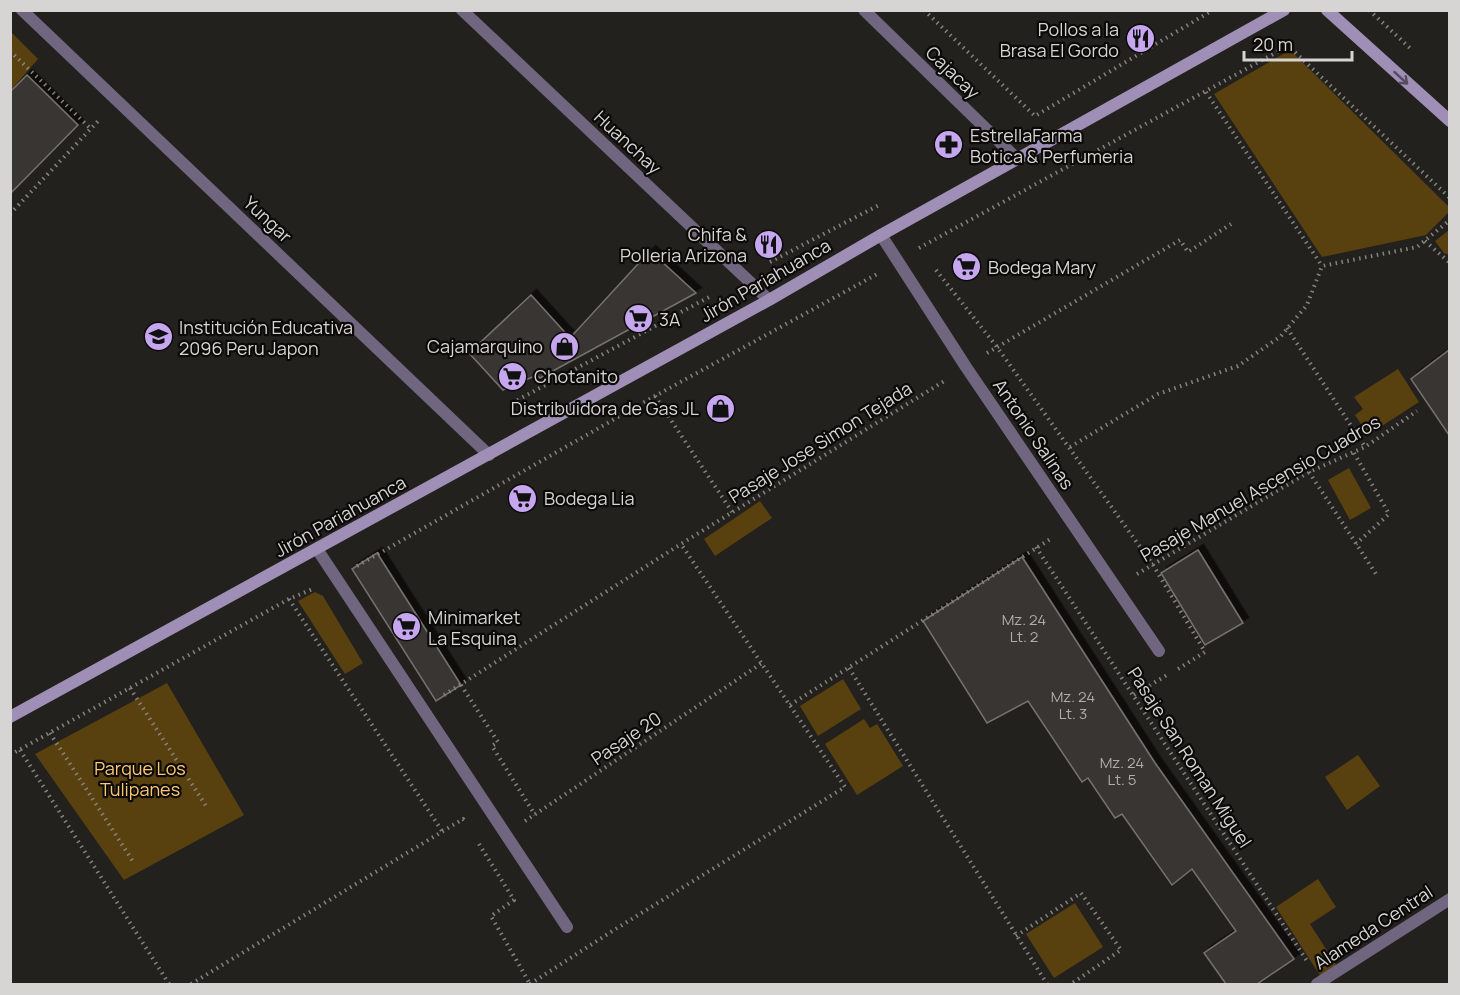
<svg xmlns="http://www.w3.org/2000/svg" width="1460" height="995" font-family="Manrope,sans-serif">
<defs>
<filter id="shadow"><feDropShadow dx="5.5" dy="-5.5" stdDeviation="0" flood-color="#0009"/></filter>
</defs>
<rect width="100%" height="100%" fill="#23211d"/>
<!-- green -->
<g fill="#59400f">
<path d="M11,32L38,59L11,90Z"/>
<path d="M1290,50L1449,207V212L1426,235L1322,257L1214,94Z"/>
<path d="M1449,230V255L1444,253L1435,241Z"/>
<path d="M1398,369L1419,402L1368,435L1355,415L1363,409L1354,397Z"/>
<path d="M1349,468L1371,508L1350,520L1328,480Z"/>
<path d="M760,501L772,518L715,556L704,539Z"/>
<path d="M315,592L323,596L363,663L345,674L298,601Z"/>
<path d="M843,679L861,709L818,736L800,706Z"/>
<path d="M167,683L244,815L124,880L35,754Z"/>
<path d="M864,719L870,728L877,724L903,766L857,795L825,744Z"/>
<path d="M1358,755L1380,786L1347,810L1325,777Z"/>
<path d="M1318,879L1336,907L1310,924L1337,966L1321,977L1276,907Z"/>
<path d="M1075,903L1103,947L1054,978L1026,934Z"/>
</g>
<!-- building -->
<g fill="#383532" stroke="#75726e" stroke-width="1.5" filter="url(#shadow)">
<path d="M27,75L78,125L10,194V92Z"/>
<path d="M650,251L696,293L540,378L537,375L503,390L469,353L531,295L570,338Z"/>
<path d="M1449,350V435L1411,379Z"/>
<path d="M1198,550L1243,623L1205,645L1161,573Z"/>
<path d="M377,553L461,685L436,701L352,569Z"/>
<path d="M1022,557L1155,763L1294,959L1257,984H1226L1204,953L1236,931L1192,869L1172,885L1122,814L1115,818L1088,778L1082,782L1028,701L987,723L923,621Z"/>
</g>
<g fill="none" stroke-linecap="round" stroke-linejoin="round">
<!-- path -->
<g stroke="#858381" stroke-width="4" stroke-dasharray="1.5 4.5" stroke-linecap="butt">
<path d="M924,10L1035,116L1213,10"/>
<path d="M1369,10L1411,49"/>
<path d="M1282,40L1450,198"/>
<path d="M10,51L91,129"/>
<path d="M1206,92L1322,266"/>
<path d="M10,214L100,119"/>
<path d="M1425,241L1450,263"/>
<path d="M919,248L1288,46"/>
<path d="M770,262L879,205"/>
<path d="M936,270L997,347L1153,565L1205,652L1178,669"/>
<path d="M1287,328L1365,447"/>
<path d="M987,353L1180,240L1188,252L1231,224"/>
<path d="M655,396L732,512"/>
<path d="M512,403L711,296"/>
<path d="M1070,447L1158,394L1238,366L1281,336L1307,305L1322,266L1417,247L1450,220"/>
<path d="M1354,453L1389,514L1356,544"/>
<path d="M1309,472L1378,577"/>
<path d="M1036,547L1307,961"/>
<path d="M357,566L655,396L879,273"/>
<path d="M1137,574L1309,472L1365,447L1417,411"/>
<path d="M289,599L442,831"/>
<path d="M849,668L1047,984"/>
<path d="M461,685L498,742L492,746L535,815"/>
<path d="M130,688L208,809"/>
<path d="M444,695L681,544L946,380"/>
<path d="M1134,695L1167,675"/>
<path d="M790,705L1052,538"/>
<path d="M50,733L134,863"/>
<path d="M20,750L169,984"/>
<path d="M10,755L289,599L315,588"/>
<path d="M525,821L762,663"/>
<path d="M479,844L514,900L491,916L530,984"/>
<path d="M1016,936L1081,893L1121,950L1071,984"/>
<path d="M191,984L463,819L464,820"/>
<path d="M530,984L614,930L845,787L681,544"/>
</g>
<!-- street -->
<g stroke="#716680" stroke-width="12">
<path d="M22,10L489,455"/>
<path d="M462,10L769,300"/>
<path d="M864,10L1017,159"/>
<path d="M881,235L966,367L1159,651"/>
<path d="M317,549L567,927"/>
<path d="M1317,984L1450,899"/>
</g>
<!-- secondary -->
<g stroke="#9f8eb6" stroke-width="12">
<path d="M1327,10L1450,121"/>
<path d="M10,717L769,300L881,235L1284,10"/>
</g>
</g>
<!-- one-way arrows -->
<defs><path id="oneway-shaft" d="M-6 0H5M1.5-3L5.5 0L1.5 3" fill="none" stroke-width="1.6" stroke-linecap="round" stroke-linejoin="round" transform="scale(1.5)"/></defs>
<use stroke="#554c60" href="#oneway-shaft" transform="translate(1401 78) rotate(42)"/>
<!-- icons -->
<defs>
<symbol id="restaurant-disc" viewBox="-11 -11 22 22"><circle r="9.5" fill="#c7a6f0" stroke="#0b0a09"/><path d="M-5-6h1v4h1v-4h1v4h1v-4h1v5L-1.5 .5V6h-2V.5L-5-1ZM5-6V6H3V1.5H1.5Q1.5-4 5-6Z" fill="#111"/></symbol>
<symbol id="pharmacy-disc" viewBox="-11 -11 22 22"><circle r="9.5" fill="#c7a6f0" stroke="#0b0a09"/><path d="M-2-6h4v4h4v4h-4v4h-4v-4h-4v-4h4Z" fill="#111"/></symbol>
<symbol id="supermarket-disc" viewBox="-11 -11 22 22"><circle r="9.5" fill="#c7a6f0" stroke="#0b0a09"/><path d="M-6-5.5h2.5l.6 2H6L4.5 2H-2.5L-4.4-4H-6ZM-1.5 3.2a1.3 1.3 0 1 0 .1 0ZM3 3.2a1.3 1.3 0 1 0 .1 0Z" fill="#111"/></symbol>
<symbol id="school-disc" viewBox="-11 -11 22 22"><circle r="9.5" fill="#c7a6f0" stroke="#0b0a09"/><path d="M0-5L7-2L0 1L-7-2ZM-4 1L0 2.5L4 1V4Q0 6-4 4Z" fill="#111"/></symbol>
<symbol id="shop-disc" viewBox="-11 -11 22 22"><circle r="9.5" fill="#c7a6f0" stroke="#0b0a09"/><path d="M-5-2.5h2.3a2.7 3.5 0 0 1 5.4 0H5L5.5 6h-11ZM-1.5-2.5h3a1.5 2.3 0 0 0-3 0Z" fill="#111"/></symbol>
</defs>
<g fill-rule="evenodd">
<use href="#restaurant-disc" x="1124" y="22" width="33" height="33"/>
<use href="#pharmacy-disc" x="932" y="128" width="33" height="33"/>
<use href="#restaurant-disc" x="752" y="228" width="33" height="33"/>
<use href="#supermarket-disc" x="950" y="250" width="33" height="33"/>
<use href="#supermarket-disc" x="622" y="302" width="33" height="33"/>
<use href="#school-disc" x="142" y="320" width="33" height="33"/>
<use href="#shop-disc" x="548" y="330" width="33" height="33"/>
<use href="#supermarket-disc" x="496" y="360" width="33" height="33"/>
<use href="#shop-disc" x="704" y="392" width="33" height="33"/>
<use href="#supermarket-disc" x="506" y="482" width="33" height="33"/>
<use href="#supermarket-disc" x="390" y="610" width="33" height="33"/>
</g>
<g text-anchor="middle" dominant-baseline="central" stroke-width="4.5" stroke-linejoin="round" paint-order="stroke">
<!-- number labels -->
<g font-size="15" fill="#afadab">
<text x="1024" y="619">Mz. 24<tspan x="1024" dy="17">Lt. 2</tspan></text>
<text x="1073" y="696">Mz. 24<tspan x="1073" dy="17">Lt. 3</tspan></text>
<text x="1122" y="762">Mz. 24<tspan x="1122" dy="17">Lt. 5</tspan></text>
</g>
<!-- poi labels -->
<g font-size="18" fill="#d7d5d3" stroke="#0b0a09" text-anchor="start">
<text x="1119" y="29" text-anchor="end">Pollos a la<tspan x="1119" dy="21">Brasa El Gordo</tspan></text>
<text x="970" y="135">EstrellaFarma<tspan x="970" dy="21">Botica &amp; Perfumeria</tspan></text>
<text x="747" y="234" text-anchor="end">Chifa &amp;<tspan x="747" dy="21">Polleria Arizona</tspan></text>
<text x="988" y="267">Bodega Mary</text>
<text x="659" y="319">3A</text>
<text x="179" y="327">Institución Educativa<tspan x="179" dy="21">2096 Peru Japon</tspan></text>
<text x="543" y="346" text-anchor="end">Cajamarquino</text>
<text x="534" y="376">Chotanito</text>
<text x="699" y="408" text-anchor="end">Distribuidora de Gas JL</text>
<text x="544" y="498">Bodega Lia</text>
<text x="428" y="617">Minimarket<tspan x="428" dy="21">La Esquina</tspan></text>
</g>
<!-- street labels -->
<g font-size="18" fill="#d7d5d3" stroke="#0b0a09">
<text transform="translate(953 72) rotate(44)">Cajacay</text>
<text transform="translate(628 142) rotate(43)">Huanchay</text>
<text transform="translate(268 219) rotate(43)">Yungar</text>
<text transform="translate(765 280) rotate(-30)">Jirón Pariahuanca</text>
<text transform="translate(1034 434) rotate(56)">Antonio Salinas</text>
<text transform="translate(820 442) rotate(-32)">Pasaje Jose Simon Tejada</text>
<text transform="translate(1260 488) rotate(-30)">Pasaje Manuel Ascensio Cuadros</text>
<text transform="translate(340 516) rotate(-29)">Jirón Pariahuanca</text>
<text transform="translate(626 738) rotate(-34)">Pasaje 20</text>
<text transform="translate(1190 757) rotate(57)">Pasaje San Roman Miguel</text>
<text transform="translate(1373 927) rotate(-33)">Alameda Central</text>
</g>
<!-- park labels -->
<g font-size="18" fill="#fcc972" stroke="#0b0a09">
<text x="140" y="768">Parque Los<tspan x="140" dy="21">Tulipanes</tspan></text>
</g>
</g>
<!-- border -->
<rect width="1460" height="995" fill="none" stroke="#d7d5d3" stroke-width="24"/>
<!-- scale -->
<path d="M1244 51v9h108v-9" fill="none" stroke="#d7d5d3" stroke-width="3"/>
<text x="1253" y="51" font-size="18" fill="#d7d5d3" stroke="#0b0a09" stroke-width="4.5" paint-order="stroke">20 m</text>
</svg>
